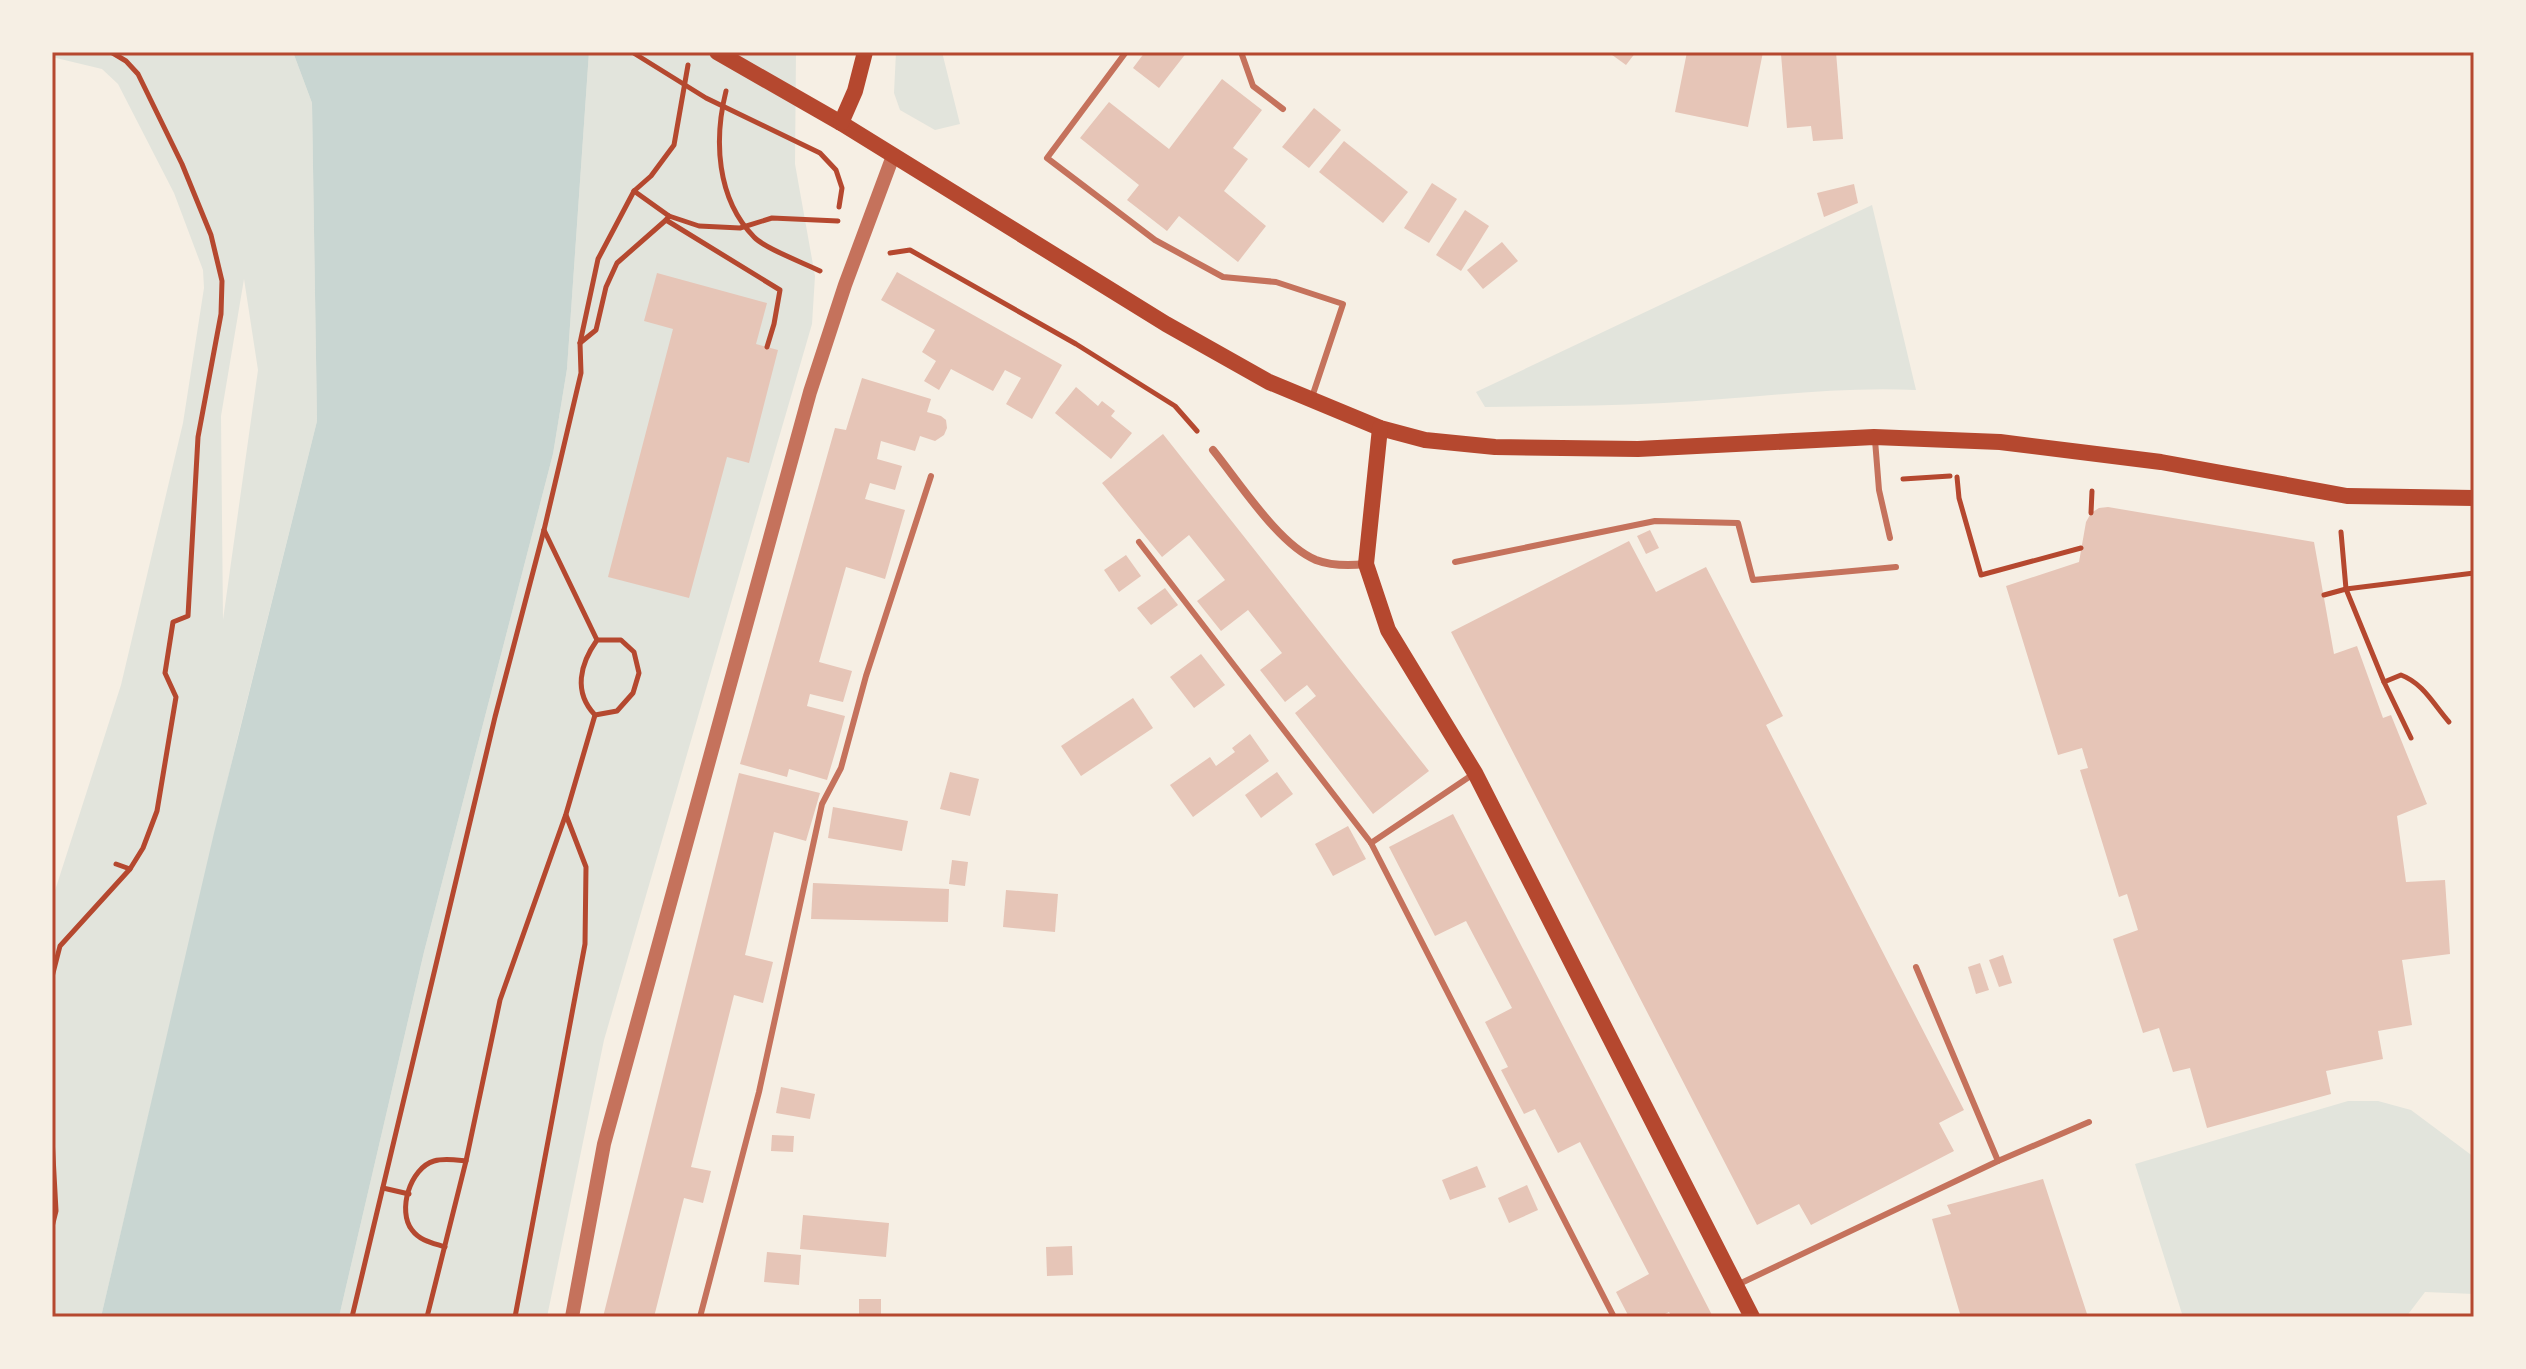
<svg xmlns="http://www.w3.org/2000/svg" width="2526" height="1369" font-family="'Golos Text',sans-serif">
<rect width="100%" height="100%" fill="#f6efe4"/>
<!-- green -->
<g fill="#e2e4dc" fill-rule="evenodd">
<path d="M52,52H293L312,103L317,421L237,740L101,1317H52V900L121,685L183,423L204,288L203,270L174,193L118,84L102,69L52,57ZM244,279L258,370L223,620L221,416Z"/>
<path d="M589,52H796L795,164L815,276L812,324L604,1040L547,1317H339L424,952L553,454L567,369Z"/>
<path d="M896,52H942L960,124L935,130L900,110L894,93Z"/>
<path d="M1872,205L1916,390C1831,386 1748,399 1664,403C1605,406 1545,406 1485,407L1476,392Z"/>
<path d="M2348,1101H2378L2411,1110L2474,1157V1294L2425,1292L2406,1317H2183L2135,1164Z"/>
</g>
<!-- water -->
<path fill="#c9d6d2" d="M293,52H589L567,369L553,454L424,952L339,1317H101L214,833L317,421L312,103Z"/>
<!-- building -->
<g fill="#e6c5b7">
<path d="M1145,52H1187L1159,88L1133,68Z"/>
<path d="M1608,52H1636L1626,65Z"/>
<path d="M1687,52H1763L1748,127L1675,112Z"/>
<path d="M1809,52H1836L1843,139L1813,141L1811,126L1787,128L1781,54Z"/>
<path d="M1222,79L1262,110L1233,148L1248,159L1224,191L1266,226L1238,262L1179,216L1167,231L1127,200L1139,185L1080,138L1109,102L1169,149Z"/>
<path d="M1314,108L1341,130L1309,168L1282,147Z"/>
<path d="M1344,141L1408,192L1383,223L1319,172Z"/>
<path d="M1432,183L1457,199L1429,243L1404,228Z"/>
<path d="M1854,184L1858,203L1824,217L1817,193Z"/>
<path d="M1465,210L1489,226L1461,271L1436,255Z"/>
<path d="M1502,242L1518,261L1483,289L1467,270Z"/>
<path d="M897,272L1062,365L1032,419L1006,404L1021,378L1005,370L993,391L951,369L939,390L924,381L936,361L922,352L935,330L881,300Z"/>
<path d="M657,273L767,303L756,344L778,350L749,463L727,457L689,598L608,577L673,329L644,321Z"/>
<path d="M862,378L931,399L927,412L941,416L946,420L947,428L944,435L935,441L920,436L915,451L881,441L877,459L902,466L895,490L870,483L865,499L905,510L885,579L846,567L819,662L852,671L843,702L810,694L807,706L845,716L837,746L827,780L789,769L787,777L740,764L835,428L846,430Z"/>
<path d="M1076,387L1098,406L1102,401L1115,411L1111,416L1132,433L1111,459L1055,413Z"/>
<path d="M1163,434L1429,771L1373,814L1295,713L1316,696L1307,685L1285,702L1260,670L1282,653L1248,610L1221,631L1197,601L1225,580L1189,535L1162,557L1102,483Z"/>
<path d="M2108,507L2314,542L2334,654L2357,646L2383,718L2391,715L2427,804L2397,816L2406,882L2445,880L2450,954L2402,960L2412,1025L2378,1031L2383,1059L2326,1071L2331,1094L2207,1128L2190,1068L2173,1072L2159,1028L2143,1033L2113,939L2138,930L2127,894L2119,897L2080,770L2088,768L2082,748L2058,755L2006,586L2079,562L2086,522L2091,513L2099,508Z"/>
<path d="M1650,530L1659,548L1646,554L1637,536Z"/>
<path d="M1629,541L1656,592L1706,567L1783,716L1766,725L1964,1110L1939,1123L1954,1151L1811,1225L1799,1204L1757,1225L1451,632Z"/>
<path d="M1126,555L1141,576L1119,592L1104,570Z"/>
<path d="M1165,588L1178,605L1151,625L1137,608Z"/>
<path d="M1201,654L1225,685L1194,708L1170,677Z"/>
<path d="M1133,698L1153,728L1081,776L1061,746Z"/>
<path d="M1250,734L1269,761L1193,817L1170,785L1210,757L1216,766L1235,752L1232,748Z"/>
<path d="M950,772L979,779L970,816L940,809Z"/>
<path d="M1277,772L1293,794L1261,818L1245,795Z"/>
<path d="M739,773L820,793L806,841L774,832L745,955L773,962L763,1003L734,995L691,1167L711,1171L703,1203L684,1198L654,1317H603Z"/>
<path d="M833,807L908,821L902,851L828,838Z"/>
<path d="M1453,814L1591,1080L1713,1317H1672L1669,1312L1659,1317H1629L1616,1292L1649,1274L1580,1142L1558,1153L1535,1109L1524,1114L1501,1070L1508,1067L1485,1022L1512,1008L1466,921L1435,936L1389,847Z"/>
<path d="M1348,826L1366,859L1333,876L1315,844Z"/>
<path d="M952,860L968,862L965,886L949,884Z"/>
<path d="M813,883L949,889L948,922L811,919Z"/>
<path d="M1006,890L1058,894L1055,932L1003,927Z"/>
<path d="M2003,955L2012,983L1999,987L1989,960Z"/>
<path d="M1980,963L1989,990L1976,994L1968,967Z"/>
<path d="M781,1087L815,1094L810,1119L776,1113Z"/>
<path d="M772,1135L794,1136L793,1152L771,1151Z"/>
<path d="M1477,1166L1486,1187L1450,1200L1442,1180Z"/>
<path d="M2043,1179L2088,1317H1981L1980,1314L1961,1317L1932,1219L1951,1214L1947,1205Z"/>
<path d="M1527,1185L1538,1210L1509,1223L1498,1198Z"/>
<path d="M803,1215L889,1223L886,1257L800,1249Z"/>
<path d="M1072,1246L1073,1275L1047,1276L1046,1247Z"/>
<path d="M767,1252L801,1255L799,1285L764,1282Z"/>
<rect x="859" y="1299" width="22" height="18"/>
</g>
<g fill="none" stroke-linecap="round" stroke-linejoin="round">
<!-- path -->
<g stroke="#b5482f" stroke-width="5">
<path d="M632,52L706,98L820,153L836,170L842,188L839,207"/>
<path d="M726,91C714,139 716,198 754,237C764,248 804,263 820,271"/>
<path d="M634,191L669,216L699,226L740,228L772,218L838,221"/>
<path d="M669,216L666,220L780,290L774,324L767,347"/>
<path d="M890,253L910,250L1076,344L1175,406L1197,431"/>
<path d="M580,343L596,330L606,287L617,263L666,220"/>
<path d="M1957,477L1959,498L1981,575L2081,548"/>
<path d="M1903,479L1950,476"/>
<path d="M2091,513L2092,491"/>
<path d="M544,530L597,640"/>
<path d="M2341,532L2346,589L2384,682L2411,738"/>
<path d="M2324,595L2346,589L2474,573"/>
<path d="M597,640H621L634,652L639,673L633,693L617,711L595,715C573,692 580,664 597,640Z"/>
<path d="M2384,682L2401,675C2423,683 2434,705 2449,722"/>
<path d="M116,864L130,869"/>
<path d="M52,977L60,946L130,869L143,848L157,811L176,697L165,673L173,622L188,616L198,437L221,314L222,281L211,235L182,164L138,74L126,61L111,52"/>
<path d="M52,1138L56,1211L52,1227"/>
<path d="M383,1188L409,1194"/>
<path d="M445,1247C433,1243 420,1241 412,1230C397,1211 410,1168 434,1161C444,1158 456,1160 466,1161"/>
<path d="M352,1317L495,717L544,530L581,373L580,343L598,259L634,191L651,176L674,145L688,65"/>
<path d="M427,1317L466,1161L500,1000L566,814L595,715"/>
<path d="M515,1317L585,944L586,867L566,815"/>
</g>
<!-- service -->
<g stroke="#c5725c" stroke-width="6">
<path d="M1126,52L1047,158L1155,240L1223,277L1276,282L1343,304L1312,397"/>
<path d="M1241,52L1253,86L1283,109"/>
<path d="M1875,440L1879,490L1890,538"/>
<path d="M1139,542L1371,843L1614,1317"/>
<path d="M1455,562L1655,521L1738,523L1753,580L1896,567"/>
<path d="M1371,843L1472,775"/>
<path d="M1916,967L1998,1161"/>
<path d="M1737,1285L1998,1161L2089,1122"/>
<path d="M700,1317L759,1092L822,804L841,768L866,676L931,476"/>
</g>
<!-- minor -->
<path stroke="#c5725c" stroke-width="8" d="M1213,450C1239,482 1279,545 1316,560C1332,566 1349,566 1366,564"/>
<!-- tertiary -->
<path stroke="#c5725c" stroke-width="14" d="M572,1317L604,1144L810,392L845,285L893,156"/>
<!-- secondary -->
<g stroke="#b5482f" stroke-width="16">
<path d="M717,52L841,123L1166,324L1269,382L1380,428L1425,440L1495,447L1638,449L1874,437L2000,442L2161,462L2347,496L2474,498"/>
<path d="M841,123L855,91L865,52"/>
<path d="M1380,428L1366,564L1388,630L1475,773L1752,1317"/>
</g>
</g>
<!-- border -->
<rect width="2526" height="1369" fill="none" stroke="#f6efe4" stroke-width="108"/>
<rect x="54" y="54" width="2418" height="1261" fill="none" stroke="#b5482f" stroke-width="3"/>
</svg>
